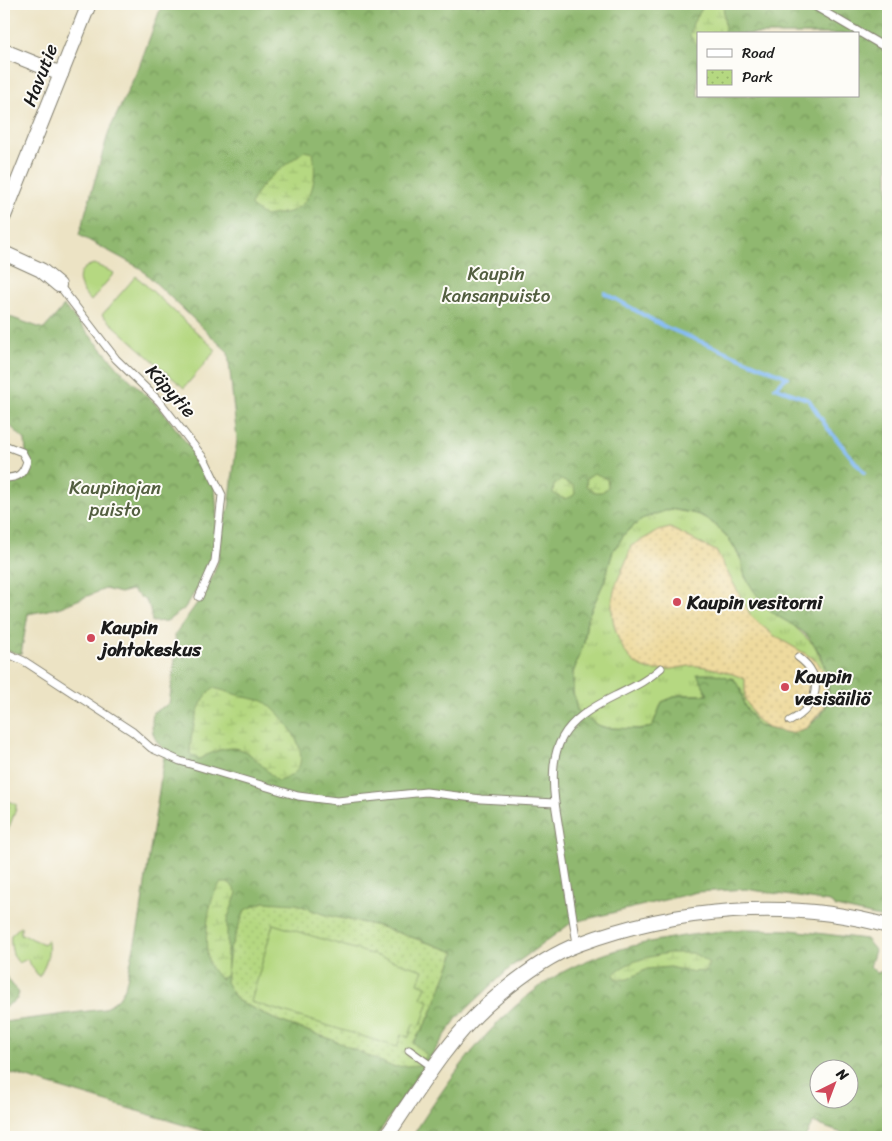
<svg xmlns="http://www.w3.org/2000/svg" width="892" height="1141" font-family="Sriracha,sans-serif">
<defs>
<pattern id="grass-tufts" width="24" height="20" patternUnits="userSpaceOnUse" patternTransform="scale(1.25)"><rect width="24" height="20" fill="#b5d881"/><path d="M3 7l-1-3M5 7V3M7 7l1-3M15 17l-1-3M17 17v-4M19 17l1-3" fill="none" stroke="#9bb96f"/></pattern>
<pattern id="forest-crowns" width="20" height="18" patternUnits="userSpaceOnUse" patternTransform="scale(1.25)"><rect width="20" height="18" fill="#90b86f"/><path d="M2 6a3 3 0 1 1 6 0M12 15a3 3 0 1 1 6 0" fill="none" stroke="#75955a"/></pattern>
<pattern id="wetland-marsh" width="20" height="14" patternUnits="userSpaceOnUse" patternTransform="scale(1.25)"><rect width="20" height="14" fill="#b5d881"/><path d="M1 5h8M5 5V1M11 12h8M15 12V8" fill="none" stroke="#9bb96f"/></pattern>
<pattern id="sand-dots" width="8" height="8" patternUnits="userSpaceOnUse" patternTransform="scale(1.25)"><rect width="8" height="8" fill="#eeda9e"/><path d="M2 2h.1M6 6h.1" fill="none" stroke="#ccba88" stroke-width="1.8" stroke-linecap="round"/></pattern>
<pattern id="park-dots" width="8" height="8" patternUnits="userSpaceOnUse" patternTransform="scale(1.25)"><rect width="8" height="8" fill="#b5d881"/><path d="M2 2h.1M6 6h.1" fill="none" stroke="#9bb96f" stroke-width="1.8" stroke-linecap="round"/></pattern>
</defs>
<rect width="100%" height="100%" fill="#fdfcf7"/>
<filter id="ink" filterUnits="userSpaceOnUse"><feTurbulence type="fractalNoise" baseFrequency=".02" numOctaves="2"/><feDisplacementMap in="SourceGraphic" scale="10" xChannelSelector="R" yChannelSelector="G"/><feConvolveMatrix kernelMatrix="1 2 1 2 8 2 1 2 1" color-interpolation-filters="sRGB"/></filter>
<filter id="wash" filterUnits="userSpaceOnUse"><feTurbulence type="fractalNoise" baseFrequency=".0096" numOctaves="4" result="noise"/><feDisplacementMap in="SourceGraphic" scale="20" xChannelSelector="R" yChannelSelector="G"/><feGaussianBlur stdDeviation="1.12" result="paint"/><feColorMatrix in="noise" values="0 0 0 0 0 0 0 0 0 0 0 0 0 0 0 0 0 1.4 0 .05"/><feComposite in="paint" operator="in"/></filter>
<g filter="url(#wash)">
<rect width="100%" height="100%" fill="#ece3c4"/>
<!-- grass -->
<g fill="url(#grass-tufts)" stroke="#687a4e">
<path d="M670,509L696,514L708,519L729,538L742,561L745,577L777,616L791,623L815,646L828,675L826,707L809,726L796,734L758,726L744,705L741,690L698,674L709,695H679L662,702L653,727L642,729L607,728L597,725L577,710L573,692V673L584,643L587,619L604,582L613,551L626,532L644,518Z"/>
<path d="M4,799L16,804V809L5,838Z"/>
<path d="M21,926V934L44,944L47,939C51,952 46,965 39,977L27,959L19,963C12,957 10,944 11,935Z"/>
</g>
<!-- forest -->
<g fill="url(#forest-crowns)" stroke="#566a46" fill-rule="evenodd">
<path d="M162,4H888V919L836,907L830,902L746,889L697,892L571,923L511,967L457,1018L376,1137H224L4,1071V1022L104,1009L118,999L125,988L139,924L165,750C151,739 151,728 153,712L169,704L176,653L175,634L200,599L212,578L218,561L223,526L229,507L237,440L228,352L140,268L79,235L109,131L139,67ZM698,34H858V96H698ZM671,509C683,512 697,512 707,519C722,528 734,544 741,560C743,566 743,573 746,578C751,587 759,599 766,606C777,619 794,623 806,635C823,652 834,682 826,706C823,717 806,728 796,734L758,726L744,705L741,690L734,679L716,674H697L708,695H679L662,702L652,727L642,729L607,728L597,725L577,710L573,692V673L584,643L587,619L604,582L613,551L626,532L644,518ZM296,904L325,915L378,926L455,952L429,1018L413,1043L333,1040L274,1019L237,1000Z"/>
<path d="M64,306L124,374L161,409L191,449L215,488L217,515L213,551L206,575L184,609L167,621L152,622L150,609L146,601L131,590L120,593L105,589L58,608L28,614L21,654L4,650V479L23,478L31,466L26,453L25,440L4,420V315L44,329Z"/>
<path d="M744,929L791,930L866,939L875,950L870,967L877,973L888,969V1137H853L813,1123L805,1137H412C450,1077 491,1018 551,979C606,944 681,935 744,929ZM820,1068H850V1098H820Z"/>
<path d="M4,974L19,993L17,999L4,1008Z"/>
</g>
<!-- wetland -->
<g fill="url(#wetland-marsh)" stroke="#687a4e">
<path d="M705,4H723L725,29L723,34H698V46L690,36L693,23Z"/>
<path d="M304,151L313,153C316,173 316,197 296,209C288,214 274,214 265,216L251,206C254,185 288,164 304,151Z"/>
<path d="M594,473L607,479L608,487L602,492H594L586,486L587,478Z"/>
<path d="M561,480L574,486L575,494C566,501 562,499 553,493L554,485Z"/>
<path d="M213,688C228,691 240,697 254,699C258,700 262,700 265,702C289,719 325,771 277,781C247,750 241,737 199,759L190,754C191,732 196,703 213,688Z"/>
<path d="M221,883H230L237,893L227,920V975L221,979C218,976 213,972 211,968C202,952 207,895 221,883Z"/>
<path d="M669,953H693L709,963L706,971L689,972L670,967L647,969L628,979L617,980L614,974C628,960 649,957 669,953Z"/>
</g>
<!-- sand -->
<path fill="url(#sand-dots)" stroke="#857b5d" d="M670,528L716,551L751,616L773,635L816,660L827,676L825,706L807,728L790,733L767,728L755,718L745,699V679C732,673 703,664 689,666C676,668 661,672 648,669C621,664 608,618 613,596C616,578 627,564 631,546L658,531Z"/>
<!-- park -->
<path fill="url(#park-dots)" stroke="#687a4e" d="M264,902L296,904L325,915L378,926L455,952L429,1018L413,1043L427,1055L419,1065L393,1067L333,1040L274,1019L237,1000L226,982L230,949L245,910Z"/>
<!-- pitch -->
<g fill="#b5d881" stroke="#687a4e">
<path d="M94,264L114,273L91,301C79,289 71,270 94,264Z"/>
<path d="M136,276L216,350L184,388L102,315Z"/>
<path d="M273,924L423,970L418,983L426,986L421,998L429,1001L421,1025L413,1024L409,1037L401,1035L397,1047L251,1002Z"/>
</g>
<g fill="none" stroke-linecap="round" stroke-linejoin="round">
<!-- stream -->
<path stroke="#85bcf5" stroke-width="4" d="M605,293L663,326L787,377L775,387L809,400L826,426L864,473"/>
</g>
</g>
<g filter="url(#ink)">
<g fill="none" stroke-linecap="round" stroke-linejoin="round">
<defs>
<g id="lane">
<path d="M811,4L888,49"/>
<path d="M59,285L116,359L160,402L205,460L222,495L215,561L199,597"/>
<path d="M4,445L22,452L27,461C23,475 18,478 4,478"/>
<path d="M4,652L24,661L133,732L151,748L180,761L298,796L337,801L426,792L481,799L555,803"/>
<path d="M790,721C818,707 826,677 798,657"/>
<path d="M577,944L555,803C548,744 562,722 615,696C631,688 647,681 661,668"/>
<path d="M409,1050L434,1068"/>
</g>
<g id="street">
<path d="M4,51L61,74"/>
<path d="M4,216L89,4"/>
<path d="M4,253L41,270L59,285"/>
<path d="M386,1137C417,1092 446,1042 487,1005C513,982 546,956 579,944C675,908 789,898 888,926"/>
</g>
</defs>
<!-- lane casing -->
<use href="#lane" stroke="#848070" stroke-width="9"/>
<!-- street casing -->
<use href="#street" stroke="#848070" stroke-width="16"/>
<!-- lane -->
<use href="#lane" stroke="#fff" stroke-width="7"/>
<!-- street -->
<use href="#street" stroke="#fff" stroke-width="14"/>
</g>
</g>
<!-- markers -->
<g fill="#d1495b" stroke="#fdfcf7" stroke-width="2">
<circle cx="677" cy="602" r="5"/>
<circle cx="91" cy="638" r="5"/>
<circle cx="785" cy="687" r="5"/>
</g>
<g text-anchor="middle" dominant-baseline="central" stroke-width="4" stroke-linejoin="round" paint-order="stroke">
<!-- street labels -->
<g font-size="19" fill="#1c1c1c" stroke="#fdfcf7">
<text transform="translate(40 75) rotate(-69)">Havutie</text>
<text transform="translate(171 391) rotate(48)">Käpytie</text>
</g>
<!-- park labels -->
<g font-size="19" fill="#525e3f" stroke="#fdfcf7">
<text x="496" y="273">Kaupin<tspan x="496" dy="22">kansanpuisto</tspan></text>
<text x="115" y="487">Kaupinojan<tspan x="115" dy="22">puisto</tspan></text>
</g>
<!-- poi labels -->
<g font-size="19" font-weight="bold" fill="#1c1c1c" stroke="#fdfcf7" text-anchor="start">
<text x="687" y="602">Kaupin vesitorni</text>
<text x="101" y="627">Kaupin<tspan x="101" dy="22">johtokeskus</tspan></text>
<text x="795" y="676">Kaupin<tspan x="795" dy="22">vesisäiliö</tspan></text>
</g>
</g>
<!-- margin -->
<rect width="892" height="1141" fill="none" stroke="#fdfcf7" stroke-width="20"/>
<!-- legend -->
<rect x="697" y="32" width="162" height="65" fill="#fdfcf7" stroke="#a3a29f"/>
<rect x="707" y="49" width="25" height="8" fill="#ffffff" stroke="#a3a29f"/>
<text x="742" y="58" font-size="15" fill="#1c1c1c">Road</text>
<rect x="707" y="70" width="25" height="15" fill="url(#park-dots)" stroke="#a3a29f"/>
<text x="742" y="82" font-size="15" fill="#1c1c1c">Park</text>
<!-- north arrow -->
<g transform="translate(834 1084) rotate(42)"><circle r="24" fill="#fdfcf7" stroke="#a3a29f"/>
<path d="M0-4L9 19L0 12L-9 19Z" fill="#d1495b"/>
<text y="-8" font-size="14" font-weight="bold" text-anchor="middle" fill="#1c1c1c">N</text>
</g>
</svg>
